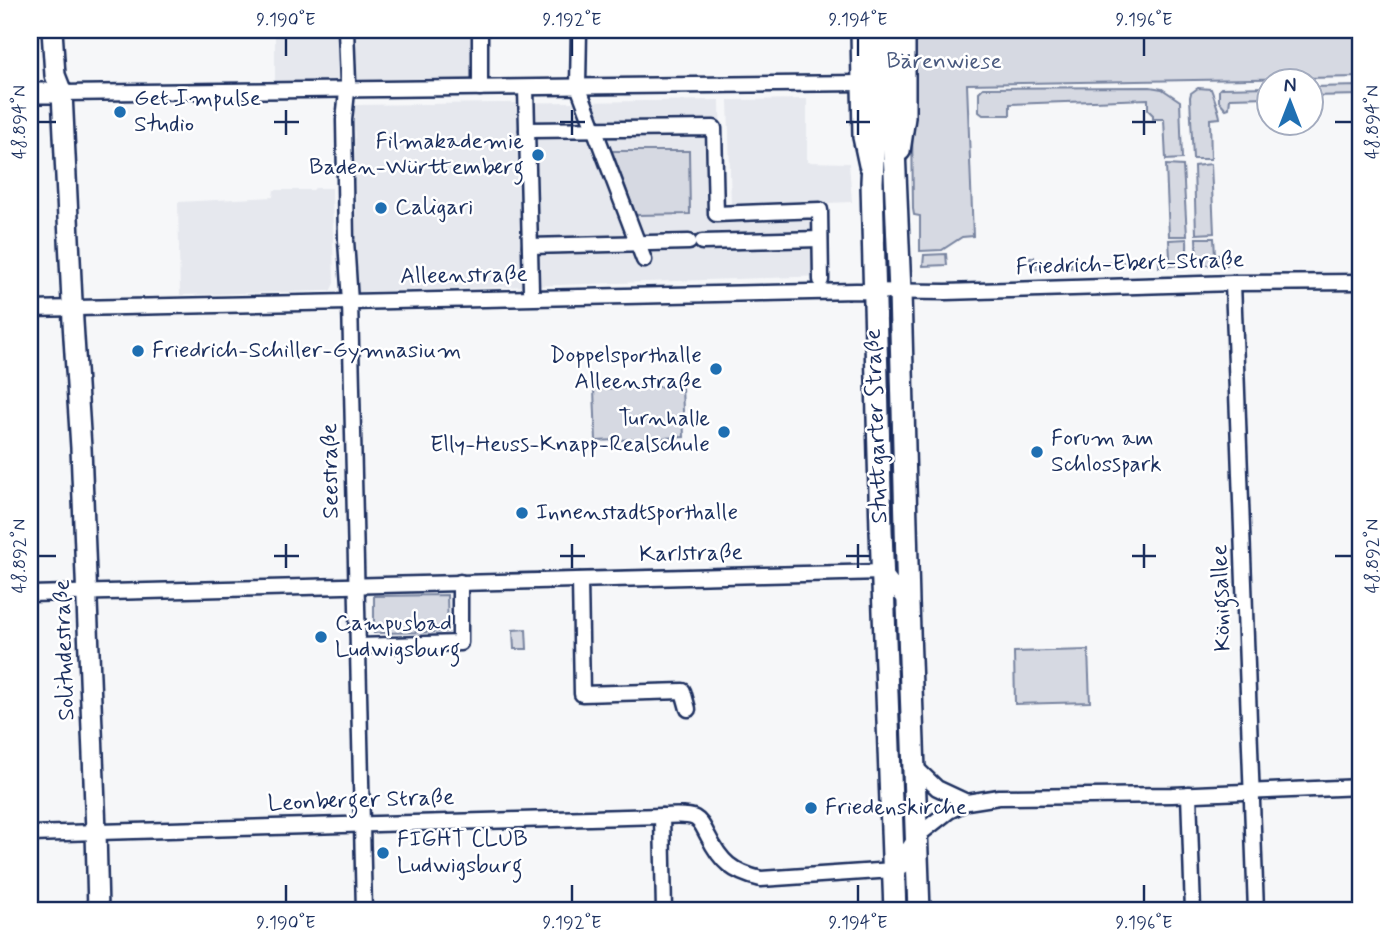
<svg xmlns="http://www.w3.org/2000/svg" width="1391" height="941" font-family="Mynerve,sans-serif">
<rect width="100%" height="100%" fill="#f6f7f9"/>
<filter id="ink" filterUnits="userSpaceOnUse"><feTurbulence type="fractalNoise" baseFrequency=".0143" numOctaves="2"/><feDisplacementMap in="SourceGraphic" scale="14" xChannelSelector="R" yChannelSelector="G"/><feConvolveMatrix kernelMatrix="1 2 1 2 8 2 1 2 1" color-interpolation-filters="sRGB"/></filter>
<g filter="url(#ink)">
<!-- built -->
<g fill="#e6e8ee">
<path d="M275,30H477V85L275,87Z"/>
<path d="M807,99V162L849,163L852,202L731,207L728,100Z"/>
<path d="M720,100L722,208L824,205L825,276L357,292L354,105Z"/>
<path d="M315,188H332L334,283L331,290L328,291L180,295L178,202L273,197L274,190H313Z"/>
</g>
<!-- green -->
<g fill="#d6d9e2" stroke="#7884a0" stroke-width="2">
<path d="M911,30H1361V77L967,84L973,236L962,237L942,250L920,251V216L914,215L913,209Z"/>
<path d="M1361,86V95L1311,96V87Z"/>
<path d="M1150,87L1162,89L1180,101L1182,159L1166,160L1164,119H1153V115L1148,110V99L1010,104V115H983L979,112V92L983,88Z"/>
<path d="M1268,87V97L1230,98L1229,108L1226,109L1219,101V90L1221,88Z"/>
<path d="M1198,88L1211,89C1213,94 1220,114 1220,118L1210,119L1211,159H1193L1190,97L1191,93Z"/>
<path d="M612,151H689L690,214L636,215Z"/>
<path d="M1211,164L1214,233L1196,234L1194,166Z"/>
<path d="M1166,165L1183,166L1187,236H1169Z"/>
<path d="M1196,238H1214L1215,255H1225L1227,265H1206L1202,260L1197,258Z"/>
<path d="M1187,239C1188,266 1185,265 1159,267V258L1170,257L1169,240Z"/>
<path d="M946,254L947,265L923,266L924,255Z"/>
<path d="M1030,257H1034L1035,265L1138,262V265L1031,269Z"/>
<path d="M888,322H891L896,536Z"/>
<path d="M682,386L684,437L596,441L594,389Z"/>
<path d="M447,595L448,632L374,633V596Z"/>
<path d="M526,629L527,649H514L513,630Z"/>
<path d="M1088,650L1090,702L1015,704L1014,652Z"/>
</g>
<g fill="none" stroke-linecap="round" stroke-linejoin="round">
<defs>
<g id="street">
<path d="M346,30L348,82L344,120L346,240L350,302L364,911"/>
<path d="M480,30V88"/>
<path d="M579,30L578,86L644,260"/>
<path d="M526,88L531,290"/>
<path d="M62,93L862,83"/>
<path d="M527,130L714,128L716,214L820,210L821,280"/>
<path d="M702,242L820,239"/>
<path d="M530,246L689,242"/>
<path d="M1233,283L1256,911"/>
<path d="M30,309L856,291L946,292L1233,283L1361,282"/>
<path d="M580,580L582,694L683,691L688,709"/>
<path d="M30,594L883,572L907,602"/>
<path d="M358,646L460,643V582"/>
<path d="M914,766L937,788L967,802"/>
<path d="M1189,794L1193,911"/>
<path d="M662,816L664,911"/>
<path d="M30,834L662,816C671,816 687,814 695,818C702,822 704,829 708,836C721,862 732,872 761,879L893,870L902,866L909,848L917,836L949,811L967,802L999,797L1172,795L1361,787"/>
</g>
<g id="secondary">
<path d="M52,30L55,75L62,93L73,322L81,448L96,831L98,911"/>
<path d="M861,30L863,137L869,165"/>
<path d="M30,93H62"/>
<path d="M900,151L905,117V30"/>
</g>
<g id="primary">
<path d="M873,30L875,117L872,182L874,266L881,530L895,911"/>
<path d="M889,30L900,292L908,603L919,911"/>
</g>
</defs>
<!-- street casing -->
<use href="#street" stroke="#1b2f5e" stroke-width="19"/>
<!-- secondary casing -->
<use href="#secondary" stroke="#1b2f5e" stroke-width="24"/>
<!-- primary casing -->
<use href="#primary" stroke="#1b2f5e" stroke-width="26"/>
<!-- street -->
<use href="#street" stroke="#fff" stroke-width="14"/>
<!-- secondary -->
<use href="#secondary" stroke="#fff" stroke-width="19"/>
<!-- primary -->
<use href="#primary" stroke="#fff" stroke-width="21"/>
</g>
</g>
<!-- ticks -->
<path fill="none" stroke="#1b2f5e" stroke-width="2.5" d="M286,38V56M572,38V56M858,38V56M1144,38V56M286,110V135M572,110V135M858,110V135M1144,110V135M38,122H56M274,122H299M560,122H585M846,122H870M1132,122H1156M1335,122H1352M286,544V568M572,544V568M858,544V568M1144,544V568M38,556H56M274,556H299M560,556H585M846,556H870M1132,556H1156M1335,556H1352M286,885V902M572,885V902M858,885V902M1144,885V902"/>
<!-- markers -->
<g fill="#1f6fb2" stroke="#fff" stroke-width="2.5">
<circle cx="120" cy="112" r="7"/>
<circle cx="538" cy="155" r="7"/>
<circle cx="381" cy="208" r="7"/>
<circle cx="138" cy="351" r="7"/>
<circle cx="716" cy="369" r="7"/>
<circle cx="724" cy="432" r="7"/>
<circle cx="1037" cy="452" r="7"/>
<circle cx="522" cy="513" r="7"/>
<circle cx="321" cy="637" r="7"/>
<circle cx="811" cy="808" r="7"/>
<circle cx="383" cy="853" r="7"/>
</g>
<g text-anchor="middle" dominant-baseline="central" stroke-width="5" stroke-linejoin="round" paint-order="stroke">
<!-- park labels -->
<g font-size="23" fill="#4a5a7f" stroke="#fff">
<text x="944" y="62">Bärenwiese</text>
</g>
<!-- poi labels -->
<g font-size="23" fill="#1b2f5e" stroke="#fff" text-anchor="start">
<text x="134" y="99">Get Impulse<tspan x="134" dy="26">Studio</tspan></text>
<text x="524" y="142" text-anchor="end">Filmakademie<tspan x="524" dy="26">Baden-Württemberg</tspan></text>
<text x="395" y="208">Caligari</text>
<text x="152" y="351">Friedrich-Schiller-Gymnasium</text>
<text x="702" y="356" text-anchor="end">Doppelsporthalle<tspan x="702" dy="26">Alleenstraße</tspan></text>
<text x="710" y="419" text-anchor="end">Turnhalle<tspan x="710" dy="26">Elly-Heuss-Knapp-Realschule</tspan></text>
<text x="1051" y="439">Forum am<tspan x="1051" dy="26">Schlosspark</tspan></text>
<text x="536" y="513">Innenstadtsporthalle</text>
<text x="335" y="624">Campusbad<tspan x="335" dy="26">Ludwigsburg</tspan></text>
<text x="825" y="808">Friedenskirche</text>
<text x="397" y="840">FIGHT CLUB<tspan x="397" dy="26">Ludwigsburg</tspan></text>
</g>
<!-- street labels -->
<g font-size="23" fill="#1b2f5e" stroke="#fff">
<text transform="translate(1130 264) rotate(-2)">Friedrich-Ebert-Straße</text>
<text transform="translate(464 276) rotate(-1)">Alleenstraße</text>
<text transform="translate(877 426) rotate(-92)">Stuttgarter Straße</text>
<text transform="translate(331 471) rotate(-91)">Seestraße</text>
<text transform="translate(691 554) rotate(-1)">Karlstraße</text>
<text transform="translate(1222 598) rotate(-92)">Königsallee</text>
<text transform="translate(65 650) rotate(-92)">Solitudestraße</text>
<text transform="translate(361 801) rotate(-2)">Leonberger Straße</text>
</g>
</g>
<!-- margin -->
<rect width="1391" height="941" fill="none" stroke="#fff" stroke-width="77"/>
<!-- north arrow -->
<g transform="translate(1290 102)"><circle r="33" fill="#ffffff" stroke="#a4acbf" stroke-width="2"/>
<path d="M0-5L12 26L0 18L-12 26Z" fill="#1f6fb2"/>
<text y="-10" font-size="19" font-weight="bold" text-anchor="middle" fill="#1b2f5e">N</text>
</g>
<rect x="38" y="38" width="1314" height="864" fill="none" stroke="#1b2f5e" stroke-width="2.5"/>
<g font-size="18" text-anchor="middle" fill="#1b2f5e">
<text x="286" y="25">9.190°E</text>
<text x="572" y="25">9.192°E</text>
<text x="858" y="25">9.194°E</text>
<text x="1144" y="25">9.196°E</text>
<text transform="translate(19 122) rotate(-90)" y="6">48.894°N</text>
<text transform="translate(1372 122) rotate(-90)" y="6">48.894°N</text>
<text transform="translate(19 556) rotate(-90)" y="6">48.892°N</text>
<text transform="translate(1372 556) rotate(-90)" y="6">48.892°N</text>
<text x="286" y="928">9.190°E</text>
<text x="572" y="928">9.192°E</text>
<text x="858" y="928">9.194°E</text>
<text x="1144" y="928">9.196°E</text>
</g>
</svg>
